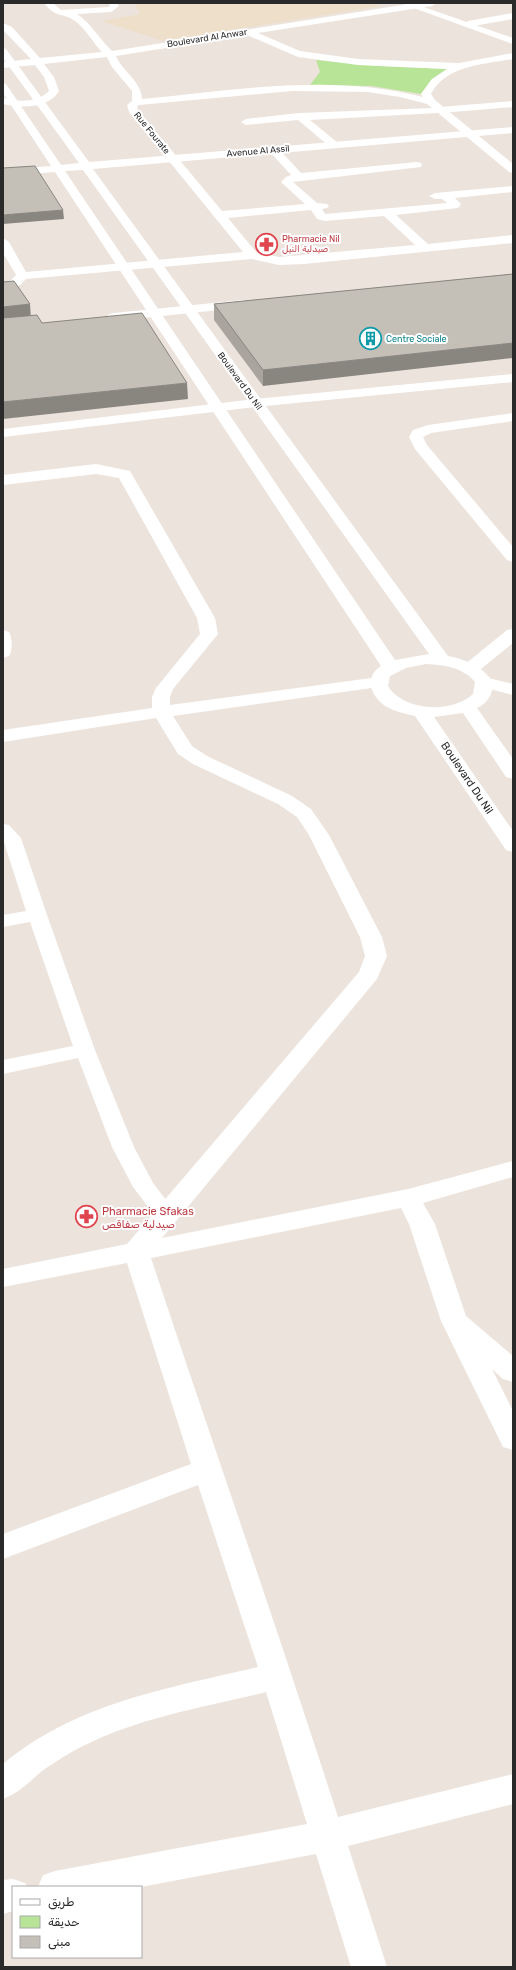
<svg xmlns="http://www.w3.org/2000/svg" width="516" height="1970" font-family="Rubik,'Noto Sans Arabic',sans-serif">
<rect width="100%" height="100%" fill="#ece3dc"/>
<!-- education -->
<path fill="#eedfcb" d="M134,3H372L382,6L163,41L101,21L140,14Z"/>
<!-- green -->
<path fill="#b8e497" d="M316,60L378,66L447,69L431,80L421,94L371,86L310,85L320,72Z"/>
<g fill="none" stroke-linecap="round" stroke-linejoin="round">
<!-- lane -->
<g fill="#fff" fill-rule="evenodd">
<path d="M513,101V107L440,113L435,110L440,107Z"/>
<path d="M3,630L9,632C12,637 13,651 9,656L3,658Z"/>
<path d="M3,824L9,825L21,838L47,915L95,1050L134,1147L153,1183L177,1214L174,1220L166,1222L158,1220L133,1187L112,1147L78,1058L3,1074V1060L73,1046L30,922L3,927V915L26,911L3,839Z"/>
</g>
<!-- street -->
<g fill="#fff" fill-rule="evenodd">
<path d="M44,3H53L61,10L109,7L110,5L109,3H117L119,6L111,12L77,14C91,23 100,40 112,51L415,3H436L432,6L258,33L300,51L358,59L459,63L513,53V59C485,64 446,65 431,94L435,100L513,164V173L509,172L438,113L310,120L338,143L339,145L338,147H330L298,120L246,125L241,122L246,119L299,113L432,108L427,104L400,97L368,92L292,91L139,105L137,106L138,110L222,211L305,204L281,182L286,177L291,175L270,152L269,150L270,148H278L301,173L417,162L421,163L422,165L421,167L293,182L317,203L327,204L329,206L327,208L322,209L325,214L447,203L442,199H435L429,196L435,193L513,186V192L455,198L461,204L458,208L396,215L428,244L513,235V243L304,264L279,265L252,259L26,279L19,286L3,291V283L11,280L16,275L3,253V238L9,242L26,272L243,252L129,112L127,105L132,101V91L112,67L107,57L44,64L54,77L59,91C49,109 20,108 3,104V98C18,102 37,103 49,91L44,77L35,65L3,68V62L31,59L3,30V23L12,27L40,58L102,52C93,43 86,29 75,21C63,12 56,19 44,3ZM247,35L298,57L358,65L447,69L432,79L421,94L423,97C331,73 235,90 142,99C142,82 122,71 116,56ZM311,210L317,219L325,221L384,216L415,245L279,257L256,252L228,218Z"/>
<path d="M513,13V19L468,27L464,24L468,21Z"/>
<path d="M243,300L248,301L249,304L248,307L114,321L109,320L108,317L109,314L114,313Z"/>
<path d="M513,374V382L255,407L3,437V429L255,399Z"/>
<path d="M513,413V421L431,433L423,437L427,445L513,547V562L507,560L415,449L409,437L413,430L428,425Z"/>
<path d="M96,464L130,471L215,618L218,634L173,689L170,697V705L379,677L385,678L388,682L385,686L379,687L173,716L192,746L207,756L292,796L311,809L329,835L382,937L387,956L377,979L162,1238L408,1189L513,1161V1177L423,1203L435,1224L466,1316L513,1356V1382L503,1379L492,1369L513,1411V1450L503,1447L441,1321L409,1224L401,1208L151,1258C213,1445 278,1630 338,1817L513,1774V1804L348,1846L387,1967H351L316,1854L141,1887H38L43,1875L55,1871L307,1824L266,1692C205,1707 140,1717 83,1746C69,1753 55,1762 42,1771C29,1782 19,1793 3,1799V1764C76,1703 169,1688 258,1667L198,1485L3,1559V1534L191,1464L127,1263L3,1287V1269L127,1244L359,972L365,956L360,937L309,835L297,817L278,804L193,764L178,754L156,718L3,742V730L152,708V697L156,688L200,634L197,618L119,478L96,474L3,485V475Z"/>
<path d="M513,629V643L476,673L470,674L464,673L461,669L464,665L507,630Z"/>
<path d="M484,677L513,684V695L478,686L475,682L478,678Z"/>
<path d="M13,1879L25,1883L27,1887H13V1911L3,1914V1880Z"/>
</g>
<!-- secondary -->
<g fill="#fff" fill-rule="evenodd">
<path d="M400,3H412L513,38V44Z"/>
<path d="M3,48L6,49L89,162L513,127V133L93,169L448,656C467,660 482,666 493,682C493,694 488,703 477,708L513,759V779L506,777L463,713L434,717L513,831V852L506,850L415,716C405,714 394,711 385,706C370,695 364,677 381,666L55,172L3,176V170L51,166L3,93V83L6,84L61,165L79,163L3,58ZM83,170L429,654L395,660L65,171ZM426,664C444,665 463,667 475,682L473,694C452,714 403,711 388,686L390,676L406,668Z"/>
</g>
</g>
<!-- wall -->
<path fill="#a9a49d" d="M513,274L263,386L214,320V304Z"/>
<!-- shaded-wall -->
<g fill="#898680">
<path d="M63,210L64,219L3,224V215Z"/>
<path d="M30,304L31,320L3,323V307Z"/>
<path d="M513,343V358L263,386V370Z"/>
<path d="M187,383L188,399L3,419V402Z"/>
</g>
<!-- building -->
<g fill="#c4bfb7" stroke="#898680">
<path d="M35,166L63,210L3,215V168Z"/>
<path d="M513,274V343L263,370L214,304Z"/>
<path d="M14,281L30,304L3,307V282Z"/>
<path d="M142,313L187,383L3,402V318L37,315L42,323Z"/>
</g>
<!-- icons -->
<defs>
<symbol id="pharmacy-ring" viewBox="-11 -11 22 22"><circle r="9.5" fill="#fff" stroke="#e0444e" stroke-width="1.5"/><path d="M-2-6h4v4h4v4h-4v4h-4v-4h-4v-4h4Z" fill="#e0444e"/></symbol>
<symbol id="building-ring" viewBox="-11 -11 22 22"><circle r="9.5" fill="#fff" stroke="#0f9aa8" stroke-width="1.5"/><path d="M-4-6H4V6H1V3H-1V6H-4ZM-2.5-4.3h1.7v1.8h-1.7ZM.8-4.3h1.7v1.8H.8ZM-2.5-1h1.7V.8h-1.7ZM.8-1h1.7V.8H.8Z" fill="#0f9aa8"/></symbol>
</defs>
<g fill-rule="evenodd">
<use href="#pharmacy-ring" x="254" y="232" width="25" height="25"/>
<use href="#building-ring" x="358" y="326" width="25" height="25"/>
<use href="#pharmacy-ring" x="74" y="1204" width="25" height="25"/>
</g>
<g text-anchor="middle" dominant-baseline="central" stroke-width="4" stroke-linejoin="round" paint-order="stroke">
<!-- far-street labels -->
<g font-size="9" fill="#2a2a2a" stroke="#fff">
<text transform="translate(207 38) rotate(-9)">Boulevard Al Anwar</text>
<text transform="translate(152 133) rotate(51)">Rue Fourate</text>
<text transform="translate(258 151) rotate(-5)">Avenue Al Assil</text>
<text transform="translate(240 381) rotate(54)">Boulevard Du Nil</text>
</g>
<!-- far-health labels -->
<g font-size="9" fill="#be3a42" stroke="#fff" text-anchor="start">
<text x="282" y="239">Pharmacie Nil<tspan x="282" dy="10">صيدلية النيل</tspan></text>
</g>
<!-- far-culture labels -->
<g font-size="9" fill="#0d838f" stroke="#fff" text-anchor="start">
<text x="386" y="339">Centre Sociale</text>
</g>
<!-- street labels -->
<g font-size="11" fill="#2a2a2a" stroke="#fff">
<text transform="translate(467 778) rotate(56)">Boulevard Du Nil</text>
</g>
<!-- health labels -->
<g font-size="11" fill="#be3a42" stroke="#fff" text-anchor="start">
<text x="102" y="1211">Pharmacie Sfakas<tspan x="102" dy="13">صيدلية صفاقص</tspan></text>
</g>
</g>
<!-- border -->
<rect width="516" height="1970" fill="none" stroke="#2a2a2a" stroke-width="8"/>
<!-- legend -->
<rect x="12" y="1886" width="130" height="72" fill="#ffffff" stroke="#aaaaaa"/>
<rect x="20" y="1899" width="20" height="6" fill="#ffffff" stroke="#aaaaaa"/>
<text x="48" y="1906" font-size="12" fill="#2a2a2a">طريق</text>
<rect x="20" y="1916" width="20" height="12" fill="#b8e497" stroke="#aaaaaa"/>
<text x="48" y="1926" font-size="12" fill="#2a2a2a">حديقة</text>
<rect x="20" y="1936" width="20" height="12" fill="#c4bfb7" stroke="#aaaaaa"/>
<text x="48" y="1946" font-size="12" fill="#2a2a2a">مبنى</text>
</svg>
